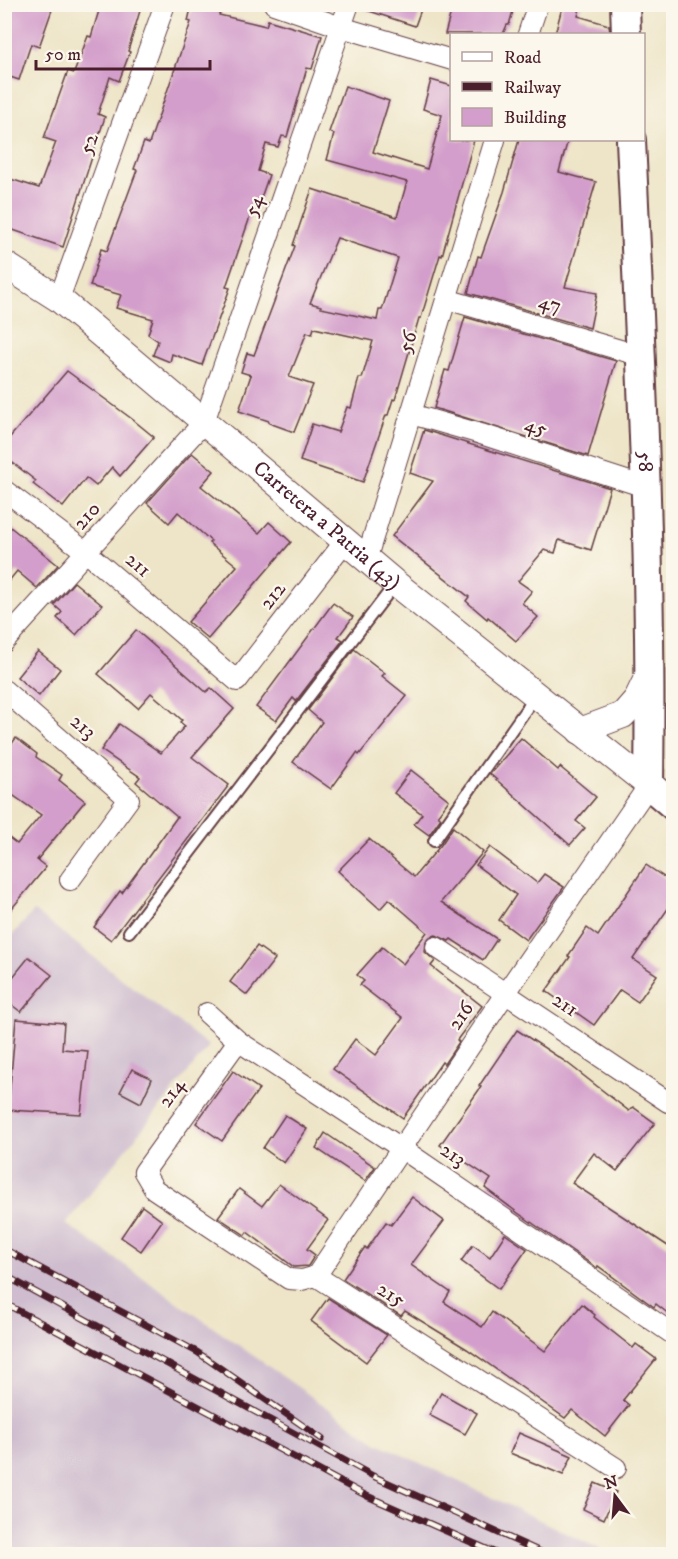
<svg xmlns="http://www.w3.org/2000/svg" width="678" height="1559" font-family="'IM FELL DW Pica',serif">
<rect width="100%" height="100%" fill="#fbf7ec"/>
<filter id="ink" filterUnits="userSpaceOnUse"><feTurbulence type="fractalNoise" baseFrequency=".0167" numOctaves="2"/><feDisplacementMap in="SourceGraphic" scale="12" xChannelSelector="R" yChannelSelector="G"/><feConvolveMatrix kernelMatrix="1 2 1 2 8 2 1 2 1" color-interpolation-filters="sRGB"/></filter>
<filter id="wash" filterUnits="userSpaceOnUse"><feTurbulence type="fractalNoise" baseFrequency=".008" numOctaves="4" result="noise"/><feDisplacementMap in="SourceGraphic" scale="24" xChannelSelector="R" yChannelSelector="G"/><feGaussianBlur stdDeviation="1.35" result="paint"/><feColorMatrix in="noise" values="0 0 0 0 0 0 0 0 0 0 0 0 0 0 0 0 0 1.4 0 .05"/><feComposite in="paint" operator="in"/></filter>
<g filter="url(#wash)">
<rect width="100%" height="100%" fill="#eee5c8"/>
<!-- industrial -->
<path fill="#cfbdcf" d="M34,911L209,1046L66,1224L376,1442L610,1554H5L4,944Z"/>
<g id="blocks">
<!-- building -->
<g fill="#d39ecb" fill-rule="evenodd">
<path d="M4,4H54L39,47L31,44L19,80L4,75Z"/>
<path d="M101,4H142L128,51L130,52L119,81L110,77L98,114L105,117L63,247L4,227V177L39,188L56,142L44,138L68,71L74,73L88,36L91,37Z"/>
<path d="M192,4H222L219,15L266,26L268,20L322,36L312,69L307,68L287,137L282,136L278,147L266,144L258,171L269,175L255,215L251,214L226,287L230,288L202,365L172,354L170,362L153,355L158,341L148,334L153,319L116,308L121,295L90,286L101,249L107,251L137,170L134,169L144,142L149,144L191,22L188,21Z"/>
<path d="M361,4H423L415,26L360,8Z"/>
<path d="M453,4H515L509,25H507L503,34H445Z"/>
<path d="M563,4H581L578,16L609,25L610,34H555Z"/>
<path d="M431,80L452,86V140H474L442,256L440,255L421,318H419L395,400L393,399L388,415H386L363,482L300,461L312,424L338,432L347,407L351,408L359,378H362L373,341L314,328L312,334L307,332L289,377L313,385L294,432L269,423V421L239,411L251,375L241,372L247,353L254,355L295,246L293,245L312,189L397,217L407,182L327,160L334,134L329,132L345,86L389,101L373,152L427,169L442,115L423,109ZM337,238L398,258L382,310H379L377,320L321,308V306L310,303Z"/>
<path d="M519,140H568L559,172L596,182L565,287L597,293L590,328L468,293L478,256L481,257L504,192Z"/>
<path d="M465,317L616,361L588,456L434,408L445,370L449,371Z"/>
<path d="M67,371L132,419L154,437L120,476L112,467L96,486L86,478L63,507L33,484L36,481L4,456V444Z"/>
<path d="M424,430L610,488L591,550L559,540L555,553L544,550L518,581L532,591L522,603L538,617L516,641L488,617L487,619L466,601L469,597L392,536L433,481L410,473Z"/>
<path d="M192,453L214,471L201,486L259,533L269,522L291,542L208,639L188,622L237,566L209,543L211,541L178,512L169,523L147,503Z"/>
<path d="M4,522L58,565L37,588L17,571L4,587Z"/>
<path d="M74,582L102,605L76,635L57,618L62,612L54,605Z"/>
<path d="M333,603L353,617L338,637L343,640L296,701L293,698L276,721L256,707Z"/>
<path d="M136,630L206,692L211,688L234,709L192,757L229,785L111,940L94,927L120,891L122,893L177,817L136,782L140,777L101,750L119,724L161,753L185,726L180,722L182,720L151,693L138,708L98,674Z"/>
<path d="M354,649L385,673L382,676L407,696L359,755L357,753L331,789L293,762L322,722L308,710Z"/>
<path d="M38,651L60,669L39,696L17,677Z"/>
<path d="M16,738L37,754L36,757L62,775L59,780L85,801L37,860L46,867L4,918V834L17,844L41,815L4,789V754Z"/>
<path d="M521,738L558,770L560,767L596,797L576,821L585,828L570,845L490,774Z"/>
<path d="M411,770L449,800L438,815L441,818L429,835L414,824L422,814L394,793Z"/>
<path d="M453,827L483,852L441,902L497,939L483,960L451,939L449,941L436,935L430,937L426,941L425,952L435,961L431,966L482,1006L457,1040L459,1042L444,1064L442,1062L403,1118L333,1069L355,1039L376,1055L403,1018L360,985L364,981L357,975L382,947L403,964L427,932L389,899L380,909L338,871L369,839L414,877L441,845Z"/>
<path d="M490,847L537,883L544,874L564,887L526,940L499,920L516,895L476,865Z"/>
<path d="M646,865L674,884V900L633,959L657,975L638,1002L620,990L594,1025L546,991L570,957L568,956L587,928L598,936Z"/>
<path d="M257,946L275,959L247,995L230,982Z"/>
<path d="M29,957L52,975L21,1012L4,999V988Z"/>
<path d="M16,1019L64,1023L62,1049L88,1051L81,1114L8,1110Z"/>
<path d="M517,1030L566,1062L629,1111L633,1107L655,1123L617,1171L594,1153L572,1183L674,1250V1318L656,1304L654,1307L598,1266L597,1268L518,1213L485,1188L491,1179L440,1145L481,1087L479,1086Z"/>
<path d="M132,1069L152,1079L141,1103L120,1092Z"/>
<path d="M233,1071L259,1089L222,1141L196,1123Z"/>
<path d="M285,1115L307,1129L284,1163L263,1148Z"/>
<path d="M325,1133L375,1167L365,1181L316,1148Z"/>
<path d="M279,1184L328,1220L307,1249L315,1255L308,1266L294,1267L247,1232L245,1235L218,1217L239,1189L262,1206Z"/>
<path d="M412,1197L444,1221L411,1265L450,1292L444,1302L482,1327L492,1312L545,1351L582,1304L595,1315L594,1317L633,1348L636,1344L656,1359L623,1400L629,1405L605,1436L572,1410L565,1418L467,1349L405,1311L401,1316L343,1279L365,1247L367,1249L386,1222L391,1225Z"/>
<path d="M142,1206L162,1221L141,1251L121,1237Z"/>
<path d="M505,1234L527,1249L499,1289L461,1261L473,1245L490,1257Z"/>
<path d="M328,1298L387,1335L366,1362L311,1321Z"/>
<path d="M441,1393L477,1413L465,1434L429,1415Z"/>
<path d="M519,1433L572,1456L563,1475L510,1453Z"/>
<path d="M595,1483L616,1492L604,1519L583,1509Z"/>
</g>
</g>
</g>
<g filter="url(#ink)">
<use href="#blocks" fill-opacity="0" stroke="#633d43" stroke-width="1.5"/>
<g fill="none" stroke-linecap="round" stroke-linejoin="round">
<defs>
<g id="service">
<path d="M434,841L536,695"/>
<path d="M129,932L395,584"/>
</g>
<g id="minor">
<path d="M274,4L341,27L452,60"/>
<path d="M528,34L538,4"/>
<path d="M59,299L165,4"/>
<path d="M446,299L641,356"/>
<path d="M411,414L481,434L645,487"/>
<path d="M4,490L86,552L237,681L346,540"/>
<path d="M367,557L495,140"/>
<path d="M4,642L204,422L349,4"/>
<path d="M4,690L129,799L70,880"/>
<path d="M436,947L668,1102"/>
<path d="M207,1013L238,1041L401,1148L674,1335"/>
<path d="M238,1041L144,1172L154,1189L289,1279L302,1280L316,1276L616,1468"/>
<path d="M316,1276L505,994L649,785"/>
</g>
<g id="tertiary">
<path id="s1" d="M4,264L59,299L396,584L649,785"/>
<path d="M580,731L623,715L637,699L650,672"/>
</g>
<g id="secondary">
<path d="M625,4L626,34"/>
<path id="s2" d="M631,140C641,354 652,569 649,785L674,806"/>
</g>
</defs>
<!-- service casing -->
<use href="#service" stroke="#633d43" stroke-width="14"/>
<!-- minor casing -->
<use href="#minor" stroke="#633d43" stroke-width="22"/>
<!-- tertiary casing -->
<use href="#tertiary" stroke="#633d43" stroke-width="28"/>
<!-- secondary casing -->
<use href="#secondary" stroke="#633d43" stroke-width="32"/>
<!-- service -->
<use href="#service" stroke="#fff" stroke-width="10"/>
<!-- minor -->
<use href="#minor" stroke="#fff" stroke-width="20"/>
<!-- tertiary -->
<use href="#tertiary" stroke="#fff" stroke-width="26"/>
<!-- secondary -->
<use href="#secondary" stroke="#fff" stroke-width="28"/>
<defs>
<g id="rail">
<path d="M4,1249L197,1352L322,1439"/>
<path d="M4,1275L373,1476L545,1554"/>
<path d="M4,1303L367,1496L498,1554"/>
</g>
</defs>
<!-- rail casing -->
<use href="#rail" stroke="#4a1f2b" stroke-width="7"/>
<!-- rail -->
<use href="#rail" stroke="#fbf7ec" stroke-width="4.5" stroke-dasharray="14" stroke-linecap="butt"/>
</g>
</g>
<g text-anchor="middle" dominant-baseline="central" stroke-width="4.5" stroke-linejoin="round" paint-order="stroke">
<!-- street labels -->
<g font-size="21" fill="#4a1f2b" stroke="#fbf7ec">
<text transform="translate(89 144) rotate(-70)">52</text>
<text transform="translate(254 206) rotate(-71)">54</text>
<text transform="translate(550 304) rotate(16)">47</text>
<text transform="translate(408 342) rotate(-73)">56</text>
<text transform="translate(536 427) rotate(18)">45</text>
<text stroke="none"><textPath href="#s2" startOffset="322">58</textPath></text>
<text transform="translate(87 516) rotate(-48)">210</text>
<text stroke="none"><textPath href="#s1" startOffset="416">Carretera a Patria (43)</textPath></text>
<text transform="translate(138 565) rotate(40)">211</text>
<text transform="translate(273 596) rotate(-52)">212</text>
<text transform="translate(83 727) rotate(41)">213</text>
<text transform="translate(565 1005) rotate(34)">211</text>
<text transform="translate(461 1016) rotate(-56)">216</text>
<text transform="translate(172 1093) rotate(-54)">214</text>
<text transform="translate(453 1155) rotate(34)">213</text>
<text transform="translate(391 1295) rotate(32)">215</text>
</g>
</g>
<!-- margin -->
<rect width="678" height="1559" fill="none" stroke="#fbf7ec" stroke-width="24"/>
<!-- legend -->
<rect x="450" y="33" width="195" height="108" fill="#fbf7ec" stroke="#b4a19f" stroke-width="1.5"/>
<rect x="462" y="52" width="30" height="9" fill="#ffffff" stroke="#b4a19f" stroke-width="1.5"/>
<text x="504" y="63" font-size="18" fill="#4a1f2b">Road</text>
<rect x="462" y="82" width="30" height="9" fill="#4a1f2b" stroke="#b4a19f" stroke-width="1.5"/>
<text x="504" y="93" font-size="18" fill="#4a1f2b">Railway</text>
<rect x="462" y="108" width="30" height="18" fill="#d39ecb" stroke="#b4a19f" stroke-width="1.5"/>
<text x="504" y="123" font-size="18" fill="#4a1f2b">Building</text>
<!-- north arrow -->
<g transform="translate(615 1496) rotate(344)" stroke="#fbf7ec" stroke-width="4.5" paint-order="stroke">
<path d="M0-4.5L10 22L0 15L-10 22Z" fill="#4a1f2b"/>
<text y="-9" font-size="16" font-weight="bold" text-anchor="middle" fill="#4a1f2b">N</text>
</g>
<!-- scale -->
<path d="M36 60v9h174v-9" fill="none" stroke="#4a1f2b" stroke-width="3"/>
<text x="45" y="60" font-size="18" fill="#4a1f2b" stroke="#fbf7ec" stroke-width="4.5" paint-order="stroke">50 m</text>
</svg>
